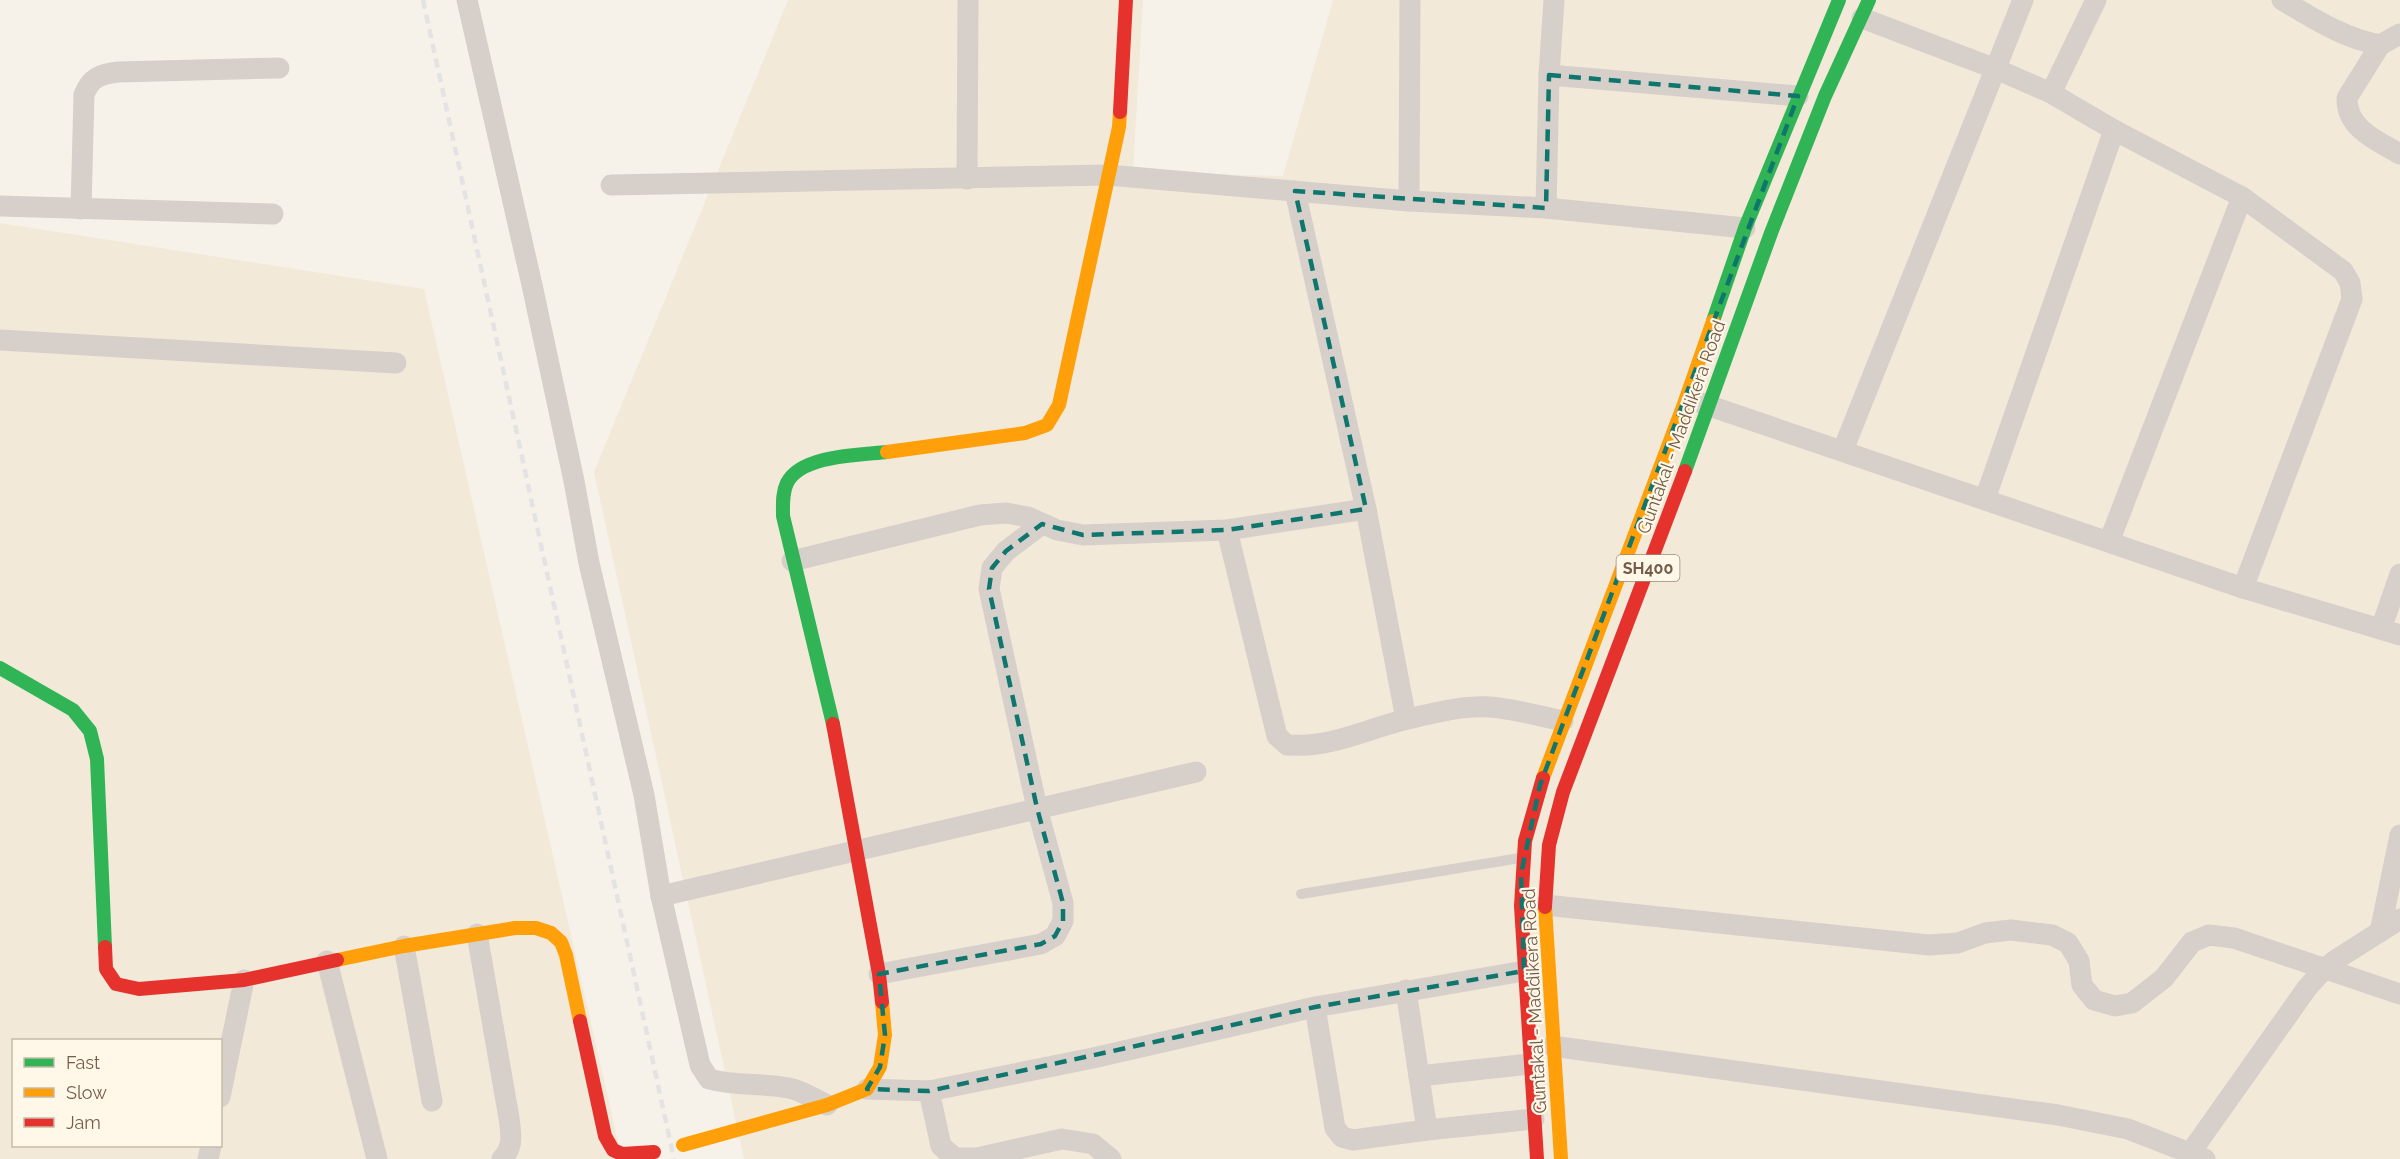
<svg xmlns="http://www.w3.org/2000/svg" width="2400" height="1159" font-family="Raleway,sans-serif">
<rect width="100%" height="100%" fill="#f6f2e9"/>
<!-- residential -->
<g fill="#f2e9d9" fill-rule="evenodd">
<path d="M788,0H1143L1133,172L1283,176L1333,0H2400V1159H744L594,472Z"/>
<path d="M0,223L424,289L622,1159H0ZM14,1040H220V1146H14Z"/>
</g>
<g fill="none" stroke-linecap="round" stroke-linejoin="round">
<!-- lane -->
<path stroke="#d7d0ca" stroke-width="10" d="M1301,894L1520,858"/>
<!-- street -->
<g stroke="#d7d0ca" stroke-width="21">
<path d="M467,0L532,285L574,481L589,563L644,795L661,896L700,1065L709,1079C738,1087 765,1082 793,1089C805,1093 816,1099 827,1105"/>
<path d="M2282,0C2314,19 2343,38 2380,45L2400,34"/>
<path d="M1862,18L1996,69L2051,93L2114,130L2242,197L2343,271L2350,283L2352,299L2243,588"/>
<path d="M2380,45L2347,98C2346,128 2377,141 2400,154"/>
<path d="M1549,75L1798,96"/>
<path d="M2051,93L2096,0"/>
<path d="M967,179L968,0"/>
<path d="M611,185L1108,175L1409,201L1546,208L1745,228"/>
<path d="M1295,191L1366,509L1406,719"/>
<path d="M1409,201L1410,0"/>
<path d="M0,206L273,214"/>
<path d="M1546,208L1549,75L1554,0"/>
<path d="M81,209L84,95C90,78 100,74 118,72L279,68"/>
<path d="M0,340L396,363"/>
<path d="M1701,403L2243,588L2400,635"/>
<path d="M1843,450L2023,0"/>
<path d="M1985,499L2114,130"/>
<path d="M1227,530L1277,736L1287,745C1333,748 1365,729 1408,719C1434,713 1464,705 1490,707C1515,709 1539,716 1563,721"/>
<path d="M2109,542L2242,197"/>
<path d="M792,561L980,515L1006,513L1028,517L1057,530L1083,535L1227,530L1366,509"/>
<path d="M2381,629L2400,574"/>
<path d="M661,896L1196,772"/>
<path d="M1545,905L1929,945L1958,943L1985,933L2011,930L2052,935L2068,943L2079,961L2082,985L2094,1000L2115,1006L2132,1003L2164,978L2192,942L2209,935L2234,938L2400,994"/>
<path d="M2380,932L2400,835"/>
<path d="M477,934L509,1118C511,1133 514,1147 502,1159"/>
<path d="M404,946L432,1101"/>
<path d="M327,961L377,1159"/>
<path d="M879,974L1041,944L1055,936L1063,921V903L1037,808L989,589L992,568L1006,551L1042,524"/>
<path d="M1406,990L1427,1130"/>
<path d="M1315,1007L1335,1128L1342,1137L1353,1140L1427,1130L1534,1119"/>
<path d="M1552,1046L2058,1115L2128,1129L2205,1159"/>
<path d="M1419,1076L1530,1064"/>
<path d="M867,1089L929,1091L1093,1058L1315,1007L1524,971"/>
<path d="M929,1091L941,1146L955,1158H977L1062,1139L1093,1144L1111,1159"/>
<path d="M220,1097L244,980"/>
<path d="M208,1159L211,1146"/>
<path d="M2186,1159L2307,988L2324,969L2337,959L2400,919"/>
</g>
<!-- fast -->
<g stroke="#30b455" stroke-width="14">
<path d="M1713,321L1745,228L1839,0"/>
<path d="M1685,471L1771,233L1825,96L1869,0"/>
<path d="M0,668L73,710L90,731L97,759L105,947"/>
<path d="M833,724L783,516C783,505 782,493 787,483C801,455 860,455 887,452"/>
</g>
<!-- slow -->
<g stroke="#ff9f0a" stroke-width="14">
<path d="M887,452L1025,433L1047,425L1059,405L1119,127L1120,112"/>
<path d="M1543,778L1684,404L1713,321"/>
<path d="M1545,907L1561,1159"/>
<path d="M337,960L404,946L515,928H536L551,933L561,942L566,955L580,1021"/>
<path d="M683,1145L827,1105L867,1089L880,1067L885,1035L882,1002"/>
</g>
<!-- jam -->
<g stroke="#e5322d" stroke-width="14">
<path d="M1120,112L1126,0"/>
<path d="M833,724L879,974L882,1002"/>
<path d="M1545,907L1549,845L1563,792L1685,471"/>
<path d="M105,947L106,969L116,984L139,989L244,980L337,960"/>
<path d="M580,1021L605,1136L613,1150L622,1154L654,1152"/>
<path d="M1537,1159L1521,906L1525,841L1543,778"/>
</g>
<!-- rail -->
<path stroke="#e5e2e4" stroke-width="4.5" stroke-dasharray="9 6" stroke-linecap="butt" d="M423,0L674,1159"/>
</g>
<!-- marked area -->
<path fill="none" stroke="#0f766e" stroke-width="4.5" stroke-dasharray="12 8" stroke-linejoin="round" d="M1549,75L1798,96L1540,785L1521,874L1524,971L1315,1007L929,1091L867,1089L880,1067L885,1035L879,974L1041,944L1055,936L1063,921V903L1037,808L989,589L992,568L1006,551L1042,524L1083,535L1227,530L1366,509L1295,191L1546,208Z"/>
<g text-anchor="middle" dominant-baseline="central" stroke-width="4.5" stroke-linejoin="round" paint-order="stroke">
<!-- shield labels -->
<rect fill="#fff8e9" stroke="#9e8b79" stroke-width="1.5" x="1616.5" y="555" width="63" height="26" rx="4.5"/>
<g font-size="16" font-weight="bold" fill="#745c49">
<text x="1648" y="568">SH400</text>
</g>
<!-- street labels -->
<g font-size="18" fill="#745c49" stroke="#fff8e9">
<text transform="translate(1681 427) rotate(-70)">Guntakal - Maddikera Road</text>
<text transform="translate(1534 1001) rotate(-93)">Guntakal - Maddikera Road</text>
</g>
</g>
<!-- legend -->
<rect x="12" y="1039" width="210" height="108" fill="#fff8e9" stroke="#c7baa9" stroke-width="1.5"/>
<rect x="24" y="1058" width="30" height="9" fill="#30b455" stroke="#c7baa9" stroke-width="1.5"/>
<text x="66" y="1069" font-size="18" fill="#745c49">Fast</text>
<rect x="24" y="1088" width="30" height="9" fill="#ff9f0a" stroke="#c7baa9" stroke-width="1.5"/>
<text x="66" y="1099" font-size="18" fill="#745c49">Slow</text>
<rect x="24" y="1118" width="30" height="9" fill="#e5322d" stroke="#c7baa9" stroke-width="1.5"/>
<text x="66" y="1129" font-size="18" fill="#745c49">Jam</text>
</svg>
